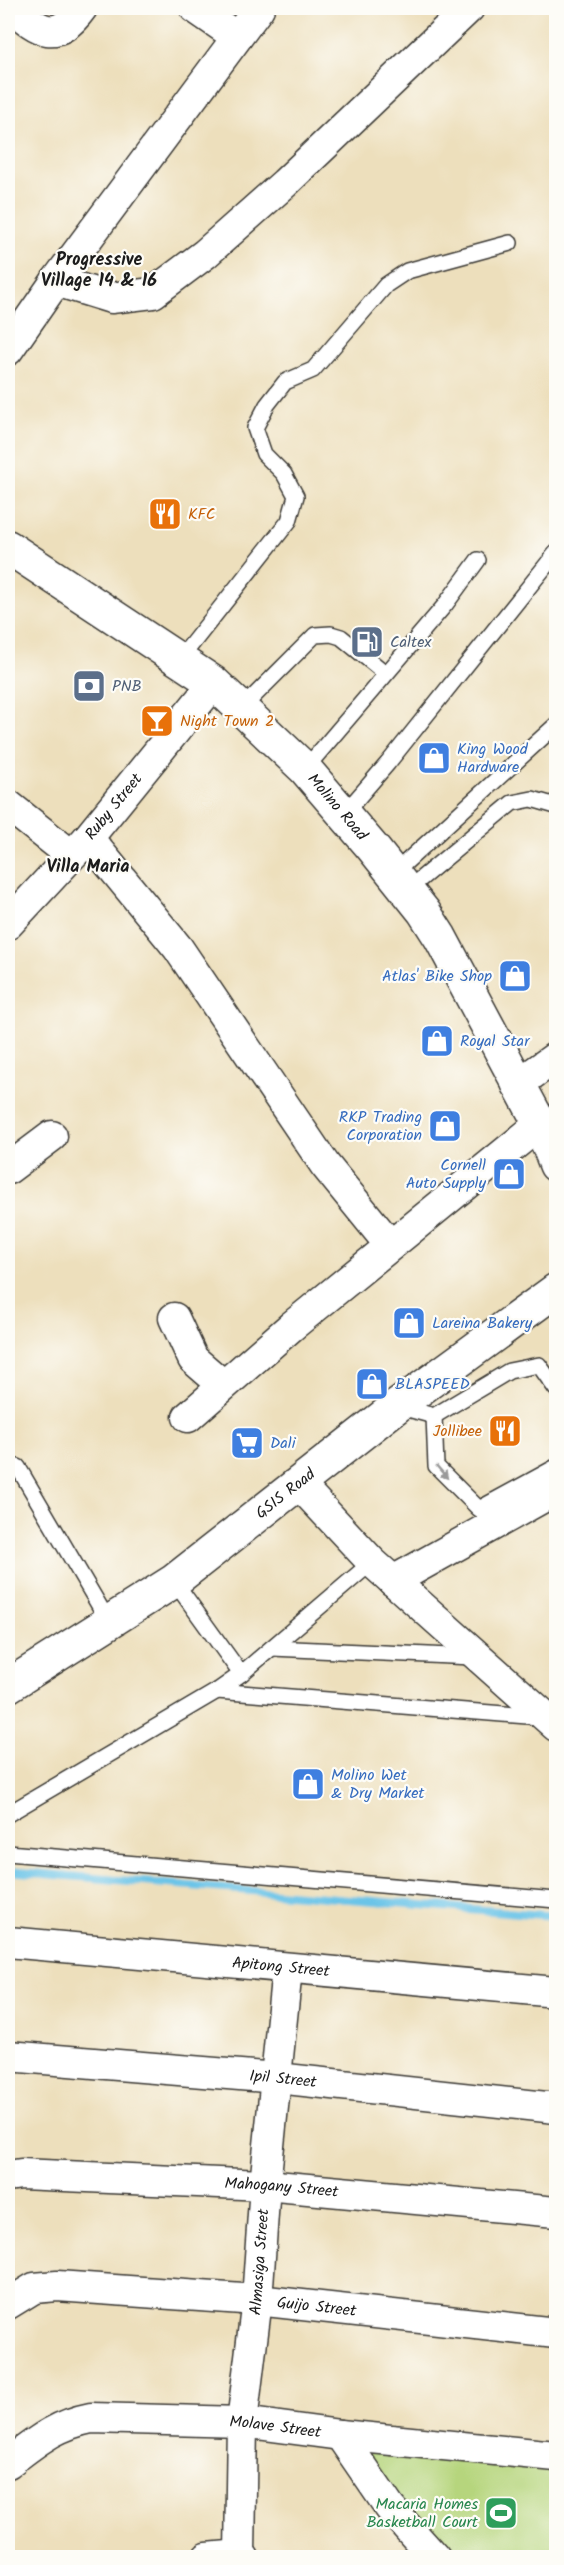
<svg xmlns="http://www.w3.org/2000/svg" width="564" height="2565" font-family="Kalam,sans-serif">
<rect width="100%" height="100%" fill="#fdfcf7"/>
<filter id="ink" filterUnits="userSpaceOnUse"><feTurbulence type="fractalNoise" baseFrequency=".0167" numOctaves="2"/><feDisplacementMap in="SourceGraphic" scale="12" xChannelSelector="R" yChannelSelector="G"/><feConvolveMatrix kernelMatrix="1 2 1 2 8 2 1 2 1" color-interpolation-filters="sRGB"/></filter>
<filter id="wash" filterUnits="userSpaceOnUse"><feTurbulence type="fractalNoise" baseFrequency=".008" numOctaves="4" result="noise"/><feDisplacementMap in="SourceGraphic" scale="24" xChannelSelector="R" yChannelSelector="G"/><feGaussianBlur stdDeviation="1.35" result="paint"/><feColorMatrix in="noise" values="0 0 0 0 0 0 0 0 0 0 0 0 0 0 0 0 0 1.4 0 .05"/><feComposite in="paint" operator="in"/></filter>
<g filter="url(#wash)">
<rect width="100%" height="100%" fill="#eddfbc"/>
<!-- green -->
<path fill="#b6d57d" stroke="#69784c" stroke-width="1.5" d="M352,2442L556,2464V2557H442Z"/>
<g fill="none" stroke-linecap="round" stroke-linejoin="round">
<!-- stream -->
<path stroke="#6ac4e8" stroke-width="8" d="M8,1871L556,1916"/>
</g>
</g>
<g filter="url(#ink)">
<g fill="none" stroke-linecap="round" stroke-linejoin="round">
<defs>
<g id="lane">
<path d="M180,659L289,521L296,496L284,474L264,454L255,428L267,405L285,382L313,370L386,285L407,271L510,243"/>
<path d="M241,709L315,635L331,634L341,637L385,673"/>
<path d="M305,769L445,605L478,560"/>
<path d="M343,815L388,763L556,553"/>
<path d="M393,874L556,725"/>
<path d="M406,891L512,803L532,799L556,806"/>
<path d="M397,1406L434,1416L509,1371L539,1365L556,1389"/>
<path d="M434,1416L436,1466L479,1509L556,1467"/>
<path d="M18,1467L110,1624"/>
<path d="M174,1581L241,1674"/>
<path d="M272,1648L473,1657"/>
<path d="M217,1691L540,1717"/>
<path d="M8,1814L217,1691L241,1674L372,1562"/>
<path d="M8,1853L556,1900"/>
</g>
<g id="street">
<path d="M12,8C40,31 56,44 82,8"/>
<path d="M195,8L237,37"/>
<path d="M56,281L111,298L153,293L205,254L285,183L469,8"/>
<path d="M8,350L56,281L259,8"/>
<path d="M8,805L71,855"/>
<path d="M88,838L178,948L325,1165L390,1245"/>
<path id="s1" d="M8,924L88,838L214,683"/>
<path d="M517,1085L556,1057"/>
<path d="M8,1169L52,1136"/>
<path d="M174,1318L193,1359L223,1385"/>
<path d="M188,1417L292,1326L540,1124"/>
<path d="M298,1483L372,1562L556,1726"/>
<path d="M393,1581L556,1490"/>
<path id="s2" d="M8,1942L556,1992"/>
<path id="s3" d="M8,2056L277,2078L556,2108"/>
<path id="s4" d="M8,2176L21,2174L265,2185L556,2212"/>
<path id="s5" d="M8,2304L34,2288L57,2286L257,2300L556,2333"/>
<path d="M340,2435L390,2508L435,2558"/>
<path id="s6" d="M8,2463C36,2442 55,2425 91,2418L242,2422L340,2435L556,2456"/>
<path id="s7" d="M240,2555L242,2422L257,2300L265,2185L287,1969"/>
<path d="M207,2558L240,2555L244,2558"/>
</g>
<g id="secondary">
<path id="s8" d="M8,1686L174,1581L397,1406L556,1290"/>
</g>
<g id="primary">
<path id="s9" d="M8,547L214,683L305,769L372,847L424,912L440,937L540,1124L556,1165"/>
</g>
</defs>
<!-- lane casing -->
<use href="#lane" stroke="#3b3934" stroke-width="18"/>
<!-- street casing -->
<use href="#street" stroke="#3b3934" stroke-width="33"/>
<!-- secondary casing -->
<use href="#secondary" stroke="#3b3934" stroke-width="36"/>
<!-- primary casing -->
<use href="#primary" stroke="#3b3934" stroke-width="36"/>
<!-- lane -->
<use href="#lane" stroke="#fff" stroke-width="15"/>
<!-- street -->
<use href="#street" stroke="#fff" stroke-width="30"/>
<!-- secondary -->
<use href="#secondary" stroke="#fff" stroke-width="33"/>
<!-- primary -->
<use href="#primary" stroke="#fff" stroke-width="33"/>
</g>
<!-- one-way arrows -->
<defs><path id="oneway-solid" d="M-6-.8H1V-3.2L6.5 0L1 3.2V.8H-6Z" transform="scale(1.5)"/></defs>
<use fill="#999" href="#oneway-solid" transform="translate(442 1472) rotate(49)"/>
</g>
<!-- icons -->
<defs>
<symbol id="restaurant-square" viewBox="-11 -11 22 22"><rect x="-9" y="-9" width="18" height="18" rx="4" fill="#e8710a" stroke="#fdfcf7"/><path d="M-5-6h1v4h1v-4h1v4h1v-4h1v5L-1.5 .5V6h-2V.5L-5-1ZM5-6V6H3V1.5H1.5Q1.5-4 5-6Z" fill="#fff"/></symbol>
<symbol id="fuel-square" viewBox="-11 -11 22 22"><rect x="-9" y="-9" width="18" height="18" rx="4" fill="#5c6f8a" stroke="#fdfcf7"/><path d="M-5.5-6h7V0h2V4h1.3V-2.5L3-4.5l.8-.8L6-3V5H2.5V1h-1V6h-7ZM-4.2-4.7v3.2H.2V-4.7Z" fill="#fff"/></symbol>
<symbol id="bank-square" viewBox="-11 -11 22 22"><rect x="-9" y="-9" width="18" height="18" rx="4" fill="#5c6f8a" stroke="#fdfcf7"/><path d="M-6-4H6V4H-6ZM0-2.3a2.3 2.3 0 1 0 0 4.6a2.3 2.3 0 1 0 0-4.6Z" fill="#fff"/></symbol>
<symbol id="bar-square" viewBox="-11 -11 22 22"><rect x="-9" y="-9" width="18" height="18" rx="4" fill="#e8710a" stroke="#fdfcf7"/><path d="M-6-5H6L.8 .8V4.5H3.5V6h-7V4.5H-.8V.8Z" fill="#fff"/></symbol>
<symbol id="shop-square" viewBox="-11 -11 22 22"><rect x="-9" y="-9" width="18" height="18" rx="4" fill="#3f7fe0" stroke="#fdfcf7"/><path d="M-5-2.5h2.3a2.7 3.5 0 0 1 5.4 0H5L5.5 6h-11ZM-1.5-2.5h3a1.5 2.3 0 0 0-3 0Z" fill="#fff"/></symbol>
<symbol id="supermarket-square" viewBox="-11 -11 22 22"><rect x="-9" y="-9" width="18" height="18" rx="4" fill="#3f7fe0" stroke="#fdfcf7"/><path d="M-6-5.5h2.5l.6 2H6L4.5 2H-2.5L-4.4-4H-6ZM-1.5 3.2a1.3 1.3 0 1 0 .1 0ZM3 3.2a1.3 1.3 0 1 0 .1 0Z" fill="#fff"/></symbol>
<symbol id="stadium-square" viewBox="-11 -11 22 22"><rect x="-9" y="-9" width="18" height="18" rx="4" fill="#2e9e5b" stroke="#fdfcf7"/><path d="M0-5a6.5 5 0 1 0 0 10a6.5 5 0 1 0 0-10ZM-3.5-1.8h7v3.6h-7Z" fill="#fff"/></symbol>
</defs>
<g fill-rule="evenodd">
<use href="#restaurant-square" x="146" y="495" width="38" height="38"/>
<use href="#fuel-square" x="348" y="623" width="38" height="38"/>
<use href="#bank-square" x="70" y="667" width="38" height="38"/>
<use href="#bar-square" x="138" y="702" width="38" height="38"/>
<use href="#shop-square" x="415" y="739" width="38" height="38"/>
<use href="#shop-square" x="496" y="957" width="38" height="38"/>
<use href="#shop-square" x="418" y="1022" width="38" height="38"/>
<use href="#shop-square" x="426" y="1107" width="38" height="38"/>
<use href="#shop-square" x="490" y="1155" width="38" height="38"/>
<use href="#shop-square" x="390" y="1304" width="38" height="38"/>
<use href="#shop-square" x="353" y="1365" width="38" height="38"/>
<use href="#restaurant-square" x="486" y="1412" width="38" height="38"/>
<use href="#supermarket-square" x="228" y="1424" width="38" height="38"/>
<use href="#shop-square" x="289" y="1765" width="38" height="38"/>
<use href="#stadium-square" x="482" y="2494" width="38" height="38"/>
</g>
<g text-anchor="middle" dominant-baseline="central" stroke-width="4.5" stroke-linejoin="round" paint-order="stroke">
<!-- food labels -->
<g font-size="16" fill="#c56008" stroke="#fdfcf7" text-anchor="start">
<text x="188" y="514">KFC</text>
<text x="180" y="721">Night Town 2</text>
<text x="482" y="1431" text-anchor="end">Jollibee</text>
</g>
<!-- service labels -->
<g font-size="16" fill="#4e5e75" stroke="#fdfcf7" text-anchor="start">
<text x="390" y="642">Caltex</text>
<text x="112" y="686">PNB</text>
</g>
<!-- shop labels -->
<g font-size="16" fill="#366cbe" stroke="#fdfcf7" text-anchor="start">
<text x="457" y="749">King Wood<tspan x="457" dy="18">Hardware</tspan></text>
<text x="492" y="976" text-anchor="end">Atlas' Bike Shop</text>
<text x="460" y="1041">Royal Star</text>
<text x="422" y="1117" text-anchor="end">RKP Trading<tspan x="422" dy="18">Corporation</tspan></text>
<text x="486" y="1165" text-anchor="end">Cornell<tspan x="486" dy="18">Auto Supply</tspan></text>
<text x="432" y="1323">Lareina Bakery</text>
<text x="395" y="1384">BLASPEED</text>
<text x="270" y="1443">Dali</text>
<text x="331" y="1775">Molino Wet<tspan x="331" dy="18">&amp; Dry Market</tspan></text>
</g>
<!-- street labels -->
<g font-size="16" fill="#1c1c1c" stroke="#fdfcf7">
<text stroke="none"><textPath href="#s1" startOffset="158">Ruby Street</textPath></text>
<text stroke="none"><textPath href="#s9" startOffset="422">Molino Road</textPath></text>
<text stroke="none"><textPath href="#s8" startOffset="338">GSIS Road</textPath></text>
<text stroke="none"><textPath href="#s2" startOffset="274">Apitong Street</textPath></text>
<text stroke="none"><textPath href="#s3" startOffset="276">Ipil Street</textPath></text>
<text stroke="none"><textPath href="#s4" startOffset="274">Mahogany Street</textPath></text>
<text stroke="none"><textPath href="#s7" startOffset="294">Almasiga Street</textPath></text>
<text stroke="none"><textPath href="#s5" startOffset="314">Guijo Street</textPath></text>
<text stroke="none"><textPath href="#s6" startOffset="280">Molave Street</textPath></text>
</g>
<!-- leisure labels -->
<g font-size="16" fill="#27864d" stroke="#fdfcf7" text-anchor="end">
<text x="478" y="2504">Macaria Homes<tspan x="478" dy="18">Basketball Court</tspan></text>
</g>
<!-- neighbourhood labels -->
<g font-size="18" font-weight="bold" fill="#1c1c1c" stroke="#fdfcf7">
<text x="99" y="260">Progressive<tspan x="99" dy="21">Village 14 &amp; 16</tspan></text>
<text x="88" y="867">Villa Maria</text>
</g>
</g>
<!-- margin -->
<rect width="564" height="2565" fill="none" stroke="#fdfcf7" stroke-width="30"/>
</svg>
